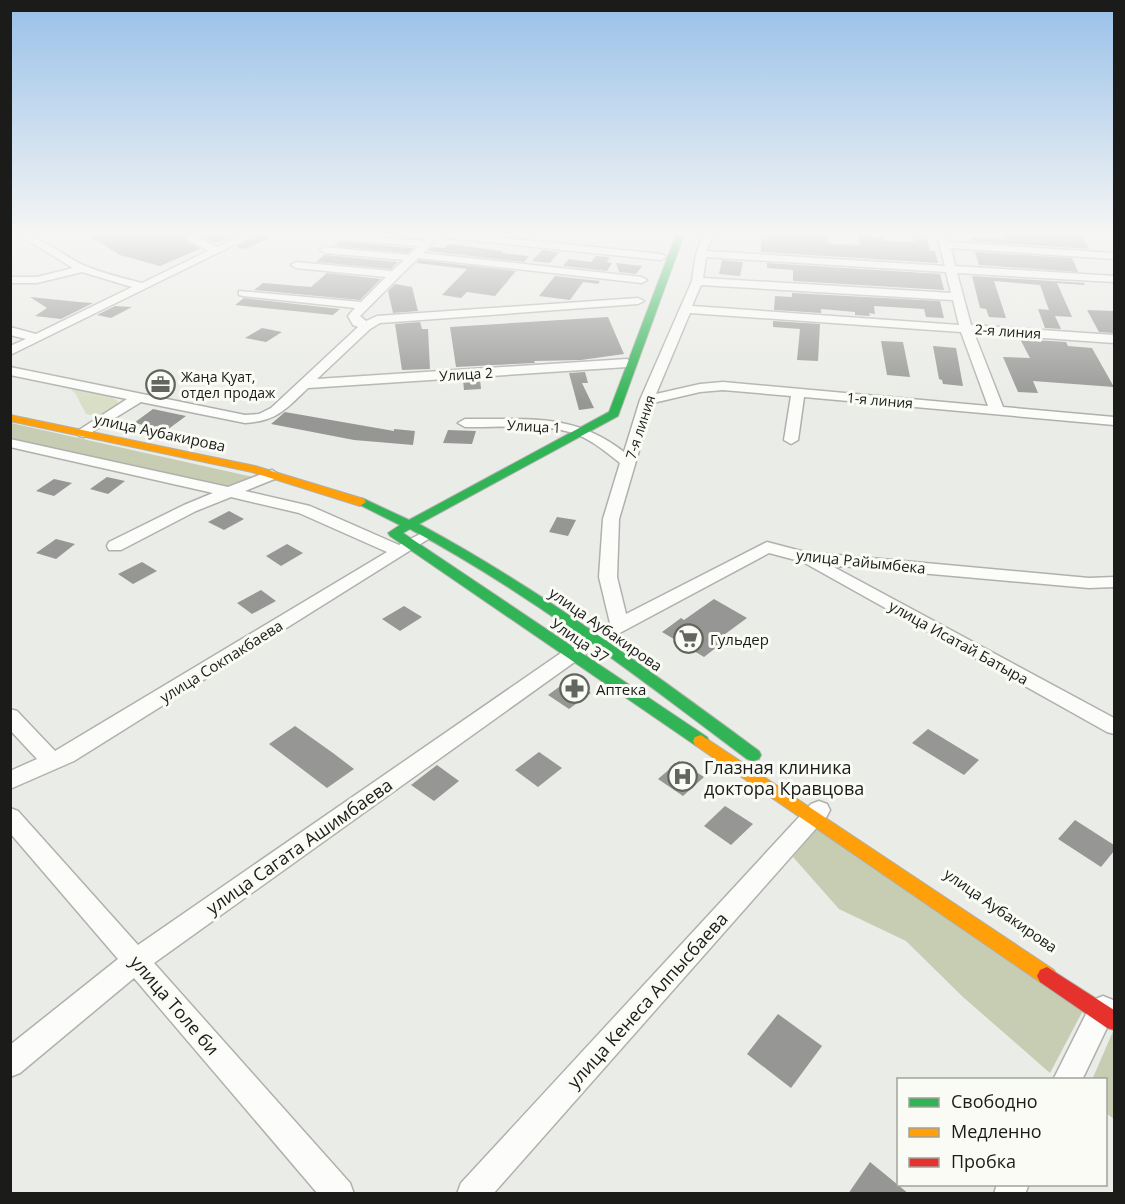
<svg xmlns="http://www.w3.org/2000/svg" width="1125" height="1204" font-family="'Open Sans',sans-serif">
<rect width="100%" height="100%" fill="#eaece7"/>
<!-- green -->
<path fill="#d9dfc7" d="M75,388L109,395L118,401V405L101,417L86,414L75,393L71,390Z"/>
<!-- forest -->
<g fill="#c6cdb3">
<path d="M11,423L253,477L224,487L11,440Z"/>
<path d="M821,823L1087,1003L1050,1073L963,997L906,941L839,909L793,857Z"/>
<path d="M1114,1029V1119L1106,1113V1080H1092Z"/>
</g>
<!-- building -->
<g fill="#969794">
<path d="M88,235H179L200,249L160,266L120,255Z"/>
<path d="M198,235H237L215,243Z"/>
<path d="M256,235H276L246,249L236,247Z"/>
<path d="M761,235L827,236L828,244L860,245L858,235L882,237L883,241L914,242L912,235H926L930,251H935L938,263L761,252Z"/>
<path d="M1003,235L1082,236L1089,249L972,241L970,237L1004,239Z"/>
<path d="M339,241L360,243L413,248L408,253L334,246Z"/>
<path d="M448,244L503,251L502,253L529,256L524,262L428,251L432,247L444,248Z"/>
<path d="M542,250L559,252L550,263L532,261Z"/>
<path d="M975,252L1072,258L1078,272L979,265Z"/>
<path d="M324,255H325L398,262L391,269L316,262Z"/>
<path d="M596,256L610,257L607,262L612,263L607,271L563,266L569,259L591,262Z"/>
<path d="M419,260L516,271L495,296L467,292L461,298L442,295L467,269L416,263Z"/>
<path d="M722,260L743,262L740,276L719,274Z"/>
<path d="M616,263L642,266L636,274L619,272Z"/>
<path d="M767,263L940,274L944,290L793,281V270L767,268Z"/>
<path d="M327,273L381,279L360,300L254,290L263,283L311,287Z"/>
<path d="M555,276L600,281L598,284L583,282L570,300L539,296Z"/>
<path d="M972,276L1084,283L1085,285L1057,283L1072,317L1055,316L1061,329L1045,328L1038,309L1049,310L1040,285L994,281L1006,318L989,317L986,309L980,308Z"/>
<path d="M395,284L412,287L418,311L393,313L388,291Z"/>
<path d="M792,293L940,301L944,318L926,317L924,309L874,306L875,314L869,313L870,316L855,315V312L821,309V313L774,310L775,296L792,297Z"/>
<path d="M30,297L79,302L93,303L61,319L35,316L47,308Z"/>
<path d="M244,298L340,309L333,315L235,305Z"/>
<path d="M115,306L132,307L111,318L97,315Z"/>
<path d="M1087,310L1114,311V333L1099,332Z"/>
<path d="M608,317L624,354L581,360L534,361L535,363L456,367L450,327Z"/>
<path d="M773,321L820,324L818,361L797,360L800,329L773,327Z"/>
<path d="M420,322L422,329H428L430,369L402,370L395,324Z"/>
<path d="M262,328L282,332L266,342L245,338Z"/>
<path d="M1020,339L1066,342L1068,346L1092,348L1114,387L1033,381L1038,393L1018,392L1003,357L1030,358Z"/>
<path d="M881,341L903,342L910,377L887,375Z"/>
<path d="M933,346L956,348L963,386L943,384L942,380L939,379Z"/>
<path d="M585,372L588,383H582L594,408L579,410L569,373Z"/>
<path d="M480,379L481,389L464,390L463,380Z"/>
<path d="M153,409L186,416L167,430L134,423Z"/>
<path d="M285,412L394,431V429L415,431L413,445L354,440L271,424Z"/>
<path d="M448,430L476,431L472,444L443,443Z"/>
<path d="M107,477L125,481L108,494L90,489Z"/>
<path d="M54,479L72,483L54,496L36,491Z"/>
<path d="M229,511L244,519L224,530L208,522Z"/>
<path d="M557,517L576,520L568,536L549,532Z"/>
<path d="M56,539L75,544L56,559L36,553Z"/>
<path d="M287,544L303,553L281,566L266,556Z"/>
<path d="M142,562L157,571L133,584L118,574Z"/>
<path d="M261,590L276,601L252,614L237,603Z"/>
<path d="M714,599L747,618L717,640L722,643L704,657L662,632L681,618L684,620Z"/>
<path d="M404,606L422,617L400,631L382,619Z"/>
<path d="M570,679L591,693L569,709L548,695Z"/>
<path d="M295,726L333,753L354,769L327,788L269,744Z"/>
<path d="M928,729L979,760L964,775L912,743Z"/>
<path d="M539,752L562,768L538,787L515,770Z"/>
<path d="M679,761L704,777L683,796L658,779Z"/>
<path d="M437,765L459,781L434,801L411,785Z"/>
<path d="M725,806L753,824L731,845L704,826Z"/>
<path d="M1075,820L1114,845V851L1101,867L1058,839Z"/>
<path d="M778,1014L822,1046L791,1088L747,1054Z"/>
<path d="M870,1162L909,1194H848Z"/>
</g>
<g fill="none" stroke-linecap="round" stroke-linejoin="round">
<defs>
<g id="street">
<path d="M19,235C40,234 63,256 83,265C102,273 122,278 142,283L208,251L181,235H193L217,247L242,235H254L10,355V346L26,339L10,335V327L36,334L132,287L82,272L37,283H10V277H37L73,268Z"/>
<path d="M346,235L423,241L430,235H440L423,253L642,277L647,280L642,283L418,258L360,316L366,321L377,316L638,298L644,301L638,304L380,323L370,329L317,379L627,359L633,363L627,367L308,388C286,409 277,421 245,423L141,402L84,437L79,436L77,433L79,430L127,399L10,375V367L245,415L259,414L271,408L358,327L353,325L348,316L355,308L243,296L239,295V291L361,302L386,277L296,268L291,265L296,262L392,271L404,260L325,253L320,250L325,247L409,255L418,246L349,240L344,237Z"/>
<path d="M443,235H475L661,254L666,257L661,260L448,238Z"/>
<path d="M703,235H713L707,251L945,266L937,235H947L949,242L1114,253V259L951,248L955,266L1114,276V282L957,273L971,325L1114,335V343L974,333L1003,407L1114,417V425L804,397L798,440L791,444L784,440L791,396L723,390L700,392L653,403L619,519L617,577L626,614L767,542L805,552L1089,578L1114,577V587L1089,588L830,565L1114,718V734L1107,732L803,562L769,553L601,643L154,963L350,1183L354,1194H318L134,978L20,1073L10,1077V1045L118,959L10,833V808L18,811L138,945L587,635L610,623L599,577L603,519L620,463C606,452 591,439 573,433C540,422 499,428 465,427L458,423L465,419C526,420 573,412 624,452L640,400L692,281L696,254ZM706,257L946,272L951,293L703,278ZM701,285L953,300L959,325L692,306ZM690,313L961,332L988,406L723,382L700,384L656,394Z"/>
<path d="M10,439L228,487L272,470L280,475L277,478L245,491L310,506L399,545L422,533L430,538L74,761L10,789V771L37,759L10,730V709L17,711L55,751L387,552L299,513L231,497L196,511L121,550H109L107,546L109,542L184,505L213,493L10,447Z"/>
<path d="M819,801L827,804L830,810L827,816L493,1194H457L461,1183L811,804Z"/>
<path d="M1103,996L1113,1000L1114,1013L1082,1080H1053L1093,1000Z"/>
<path d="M997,1184H1029L1025,1194H994Z"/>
</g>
<path id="fast" d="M676,235H684L618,416L419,524C540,589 649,670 759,751L761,755L759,759L753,761L747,759C638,677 531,594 410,529L403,533L707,737L709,741L707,745L701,747L695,745L390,536L388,533L400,525L354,502L360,498L364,499L409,520L609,412Z"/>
<g id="slow">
<path d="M10,415L255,466L364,499L366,502L360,506L252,472L10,421Z"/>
<path d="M701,735L1054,970L1057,976L1054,982L1047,985L1040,982L695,745L693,741L695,737Z"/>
</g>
<path id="jam" d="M1047,967L1114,1010V1030L1107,1028L1040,982L1037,976L1040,970Z"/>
</defs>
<!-- street casing -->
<use href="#street" stroke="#b0b1ad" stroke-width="3"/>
<!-- fast casing -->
<use href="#fast" stroke="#b0b1ad" stroke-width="2"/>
<!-- slow casing -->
<use href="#slow" stroke="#b0b1ad" stroke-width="2"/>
<!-- jam casing -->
<use href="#jam" stroke="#b0b1ad" stroke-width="2"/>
<!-- street -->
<use href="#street" fill="#fcfcfb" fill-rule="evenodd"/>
<!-- fast -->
<use href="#fast" fill="#30b455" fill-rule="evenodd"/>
<!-- slow -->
<use href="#slow" fill="#ff9f0a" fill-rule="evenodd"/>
<!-- jam -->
<use href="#jam" fill="#e5322d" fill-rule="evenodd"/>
</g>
<!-- sky -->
<linearGradient id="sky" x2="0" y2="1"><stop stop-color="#98c0e9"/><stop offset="0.58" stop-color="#f6f6f4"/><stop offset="1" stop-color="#f6f6f4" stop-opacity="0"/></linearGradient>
<rect width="1125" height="403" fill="url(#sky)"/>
<!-- icons -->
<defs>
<symbol id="office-ring" viewBox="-11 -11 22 22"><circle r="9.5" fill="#f9fbf4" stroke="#636561" stroke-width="1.5"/><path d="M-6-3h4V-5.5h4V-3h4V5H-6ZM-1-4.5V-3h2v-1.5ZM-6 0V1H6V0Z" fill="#636561"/></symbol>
<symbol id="supermarket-ring" viewBox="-11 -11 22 22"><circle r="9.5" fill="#f9fbf4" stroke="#636561" stroke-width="1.5"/><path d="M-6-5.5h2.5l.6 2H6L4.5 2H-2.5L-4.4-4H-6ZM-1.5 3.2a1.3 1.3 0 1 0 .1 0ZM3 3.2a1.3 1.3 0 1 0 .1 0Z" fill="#636561"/></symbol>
<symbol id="pharmacy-ring" viewBox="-11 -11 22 22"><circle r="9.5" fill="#f9fbf4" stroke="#636561" stroke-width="1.5"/><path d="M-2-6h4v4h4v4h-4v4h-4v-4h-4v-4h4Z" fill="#636561"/></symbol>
<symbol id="hospital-ring" viewBox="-11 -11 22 22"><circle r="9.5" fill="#f9fbf4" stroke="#636561" stroke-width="1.5"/><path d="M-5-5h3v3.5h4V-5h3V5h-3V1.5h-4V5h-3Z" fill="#636561"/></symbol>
</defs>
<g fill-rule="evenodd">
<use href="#office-ring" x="144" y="368" width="33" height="33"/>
<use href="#supermarket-ring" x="672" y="622" width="33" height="33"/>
<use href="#pharmacy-ring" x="558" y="672" width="33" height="33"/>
<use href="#hospital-ring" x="666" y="760" width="33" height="33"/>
</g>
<g text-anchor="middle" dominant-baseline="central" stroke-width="6" stroke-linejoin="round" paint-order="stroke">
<!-- far-street labels -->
<g font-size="14" fill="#1b1c19" stroke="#f9fbf4">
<text transform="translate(1008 331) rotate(4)">2-я линия</text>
<text transform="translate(466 374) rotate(-4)">Улица 2</text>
<text transform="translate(880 400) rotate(5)">1-я линия</text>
<text transform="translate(534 426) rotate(3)">Улица 1</text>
<text transform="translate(640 427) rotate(-72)">7-я линия</text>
</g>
<!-- far-poi labels -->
<g font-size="14" fill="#1b1c19" stroke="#f9fbf4" text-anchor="start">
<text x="181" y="376">Жаңа Қуат,<tspan x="181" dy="16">отдел продаж</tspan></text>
</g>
<!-- street labels -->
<g font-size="15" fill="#1b1c19" stroke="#f9fbf4">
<text transform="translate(160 432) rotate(12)">улица Аубакирова</text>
<text transform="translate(861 561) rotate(6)">улица Райымбека</text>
<text transform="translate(606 629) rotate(35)">улица Аубакирова</text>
<text transform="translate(580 640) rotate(34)">Улица 37</text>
<text transform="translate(959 642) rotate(29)">улица Исатай Батыра</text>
<text transform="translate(221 661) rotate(-32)">улица Сокпакбаева</text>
<text transform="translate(1001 910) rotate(35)">улица Аубакирова</text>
</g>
<!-- poi labels -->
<g font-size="15" fill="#1b1c19" stroke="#f9fbf4" text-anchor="start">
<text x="710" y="639">Гульдер</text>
<text x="596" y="689">Аптека</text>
</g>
<!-- near-poi labels -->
<g font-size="18" fill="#1b1c19" stroke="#f9fbf4" text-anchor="start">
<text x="704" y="767">Глазная клиника<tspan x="704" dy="21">доктора Кравцова</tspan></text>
</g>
<!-- near-street labels -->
<g font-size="18" fill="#1b1c19" stroke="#f9fbf4">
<text transform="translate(299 846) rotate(-35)">улица Сагата Ашимбаева</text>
<text transform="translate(647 1000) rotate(-48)">улица Кенеса Алпысбаева</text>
<text transform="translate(175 1005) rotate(49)">улица Толе би</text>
</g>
</g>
<!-- border -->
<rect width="1125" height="1204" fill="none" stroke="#1b1c19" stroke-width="24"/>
<!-- legend -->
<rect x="897" y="1078" width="210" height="108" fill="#f9fbf4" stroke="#a0a29c" stroke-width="1.5"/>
<rect x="909" y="1098" width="30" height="9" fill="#30b455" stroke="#a0a29c" stroke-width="1.5"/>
<text x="951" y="1108" font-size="18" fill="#1b1c19">Свободно</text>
<rect x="909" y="1128" width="30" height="9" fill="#ff9f0a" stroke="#a0a29c" stroke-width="1.5"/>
<text x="951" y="1138" font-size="18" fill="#1b1c19">Медленно</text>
<rect x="909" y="1158" width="30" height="9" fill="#e5322d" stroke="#a0a29c" stroke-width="1.5"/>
<text x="951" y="1168" font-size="18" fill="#1b1c19">Пробка</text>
</svg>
